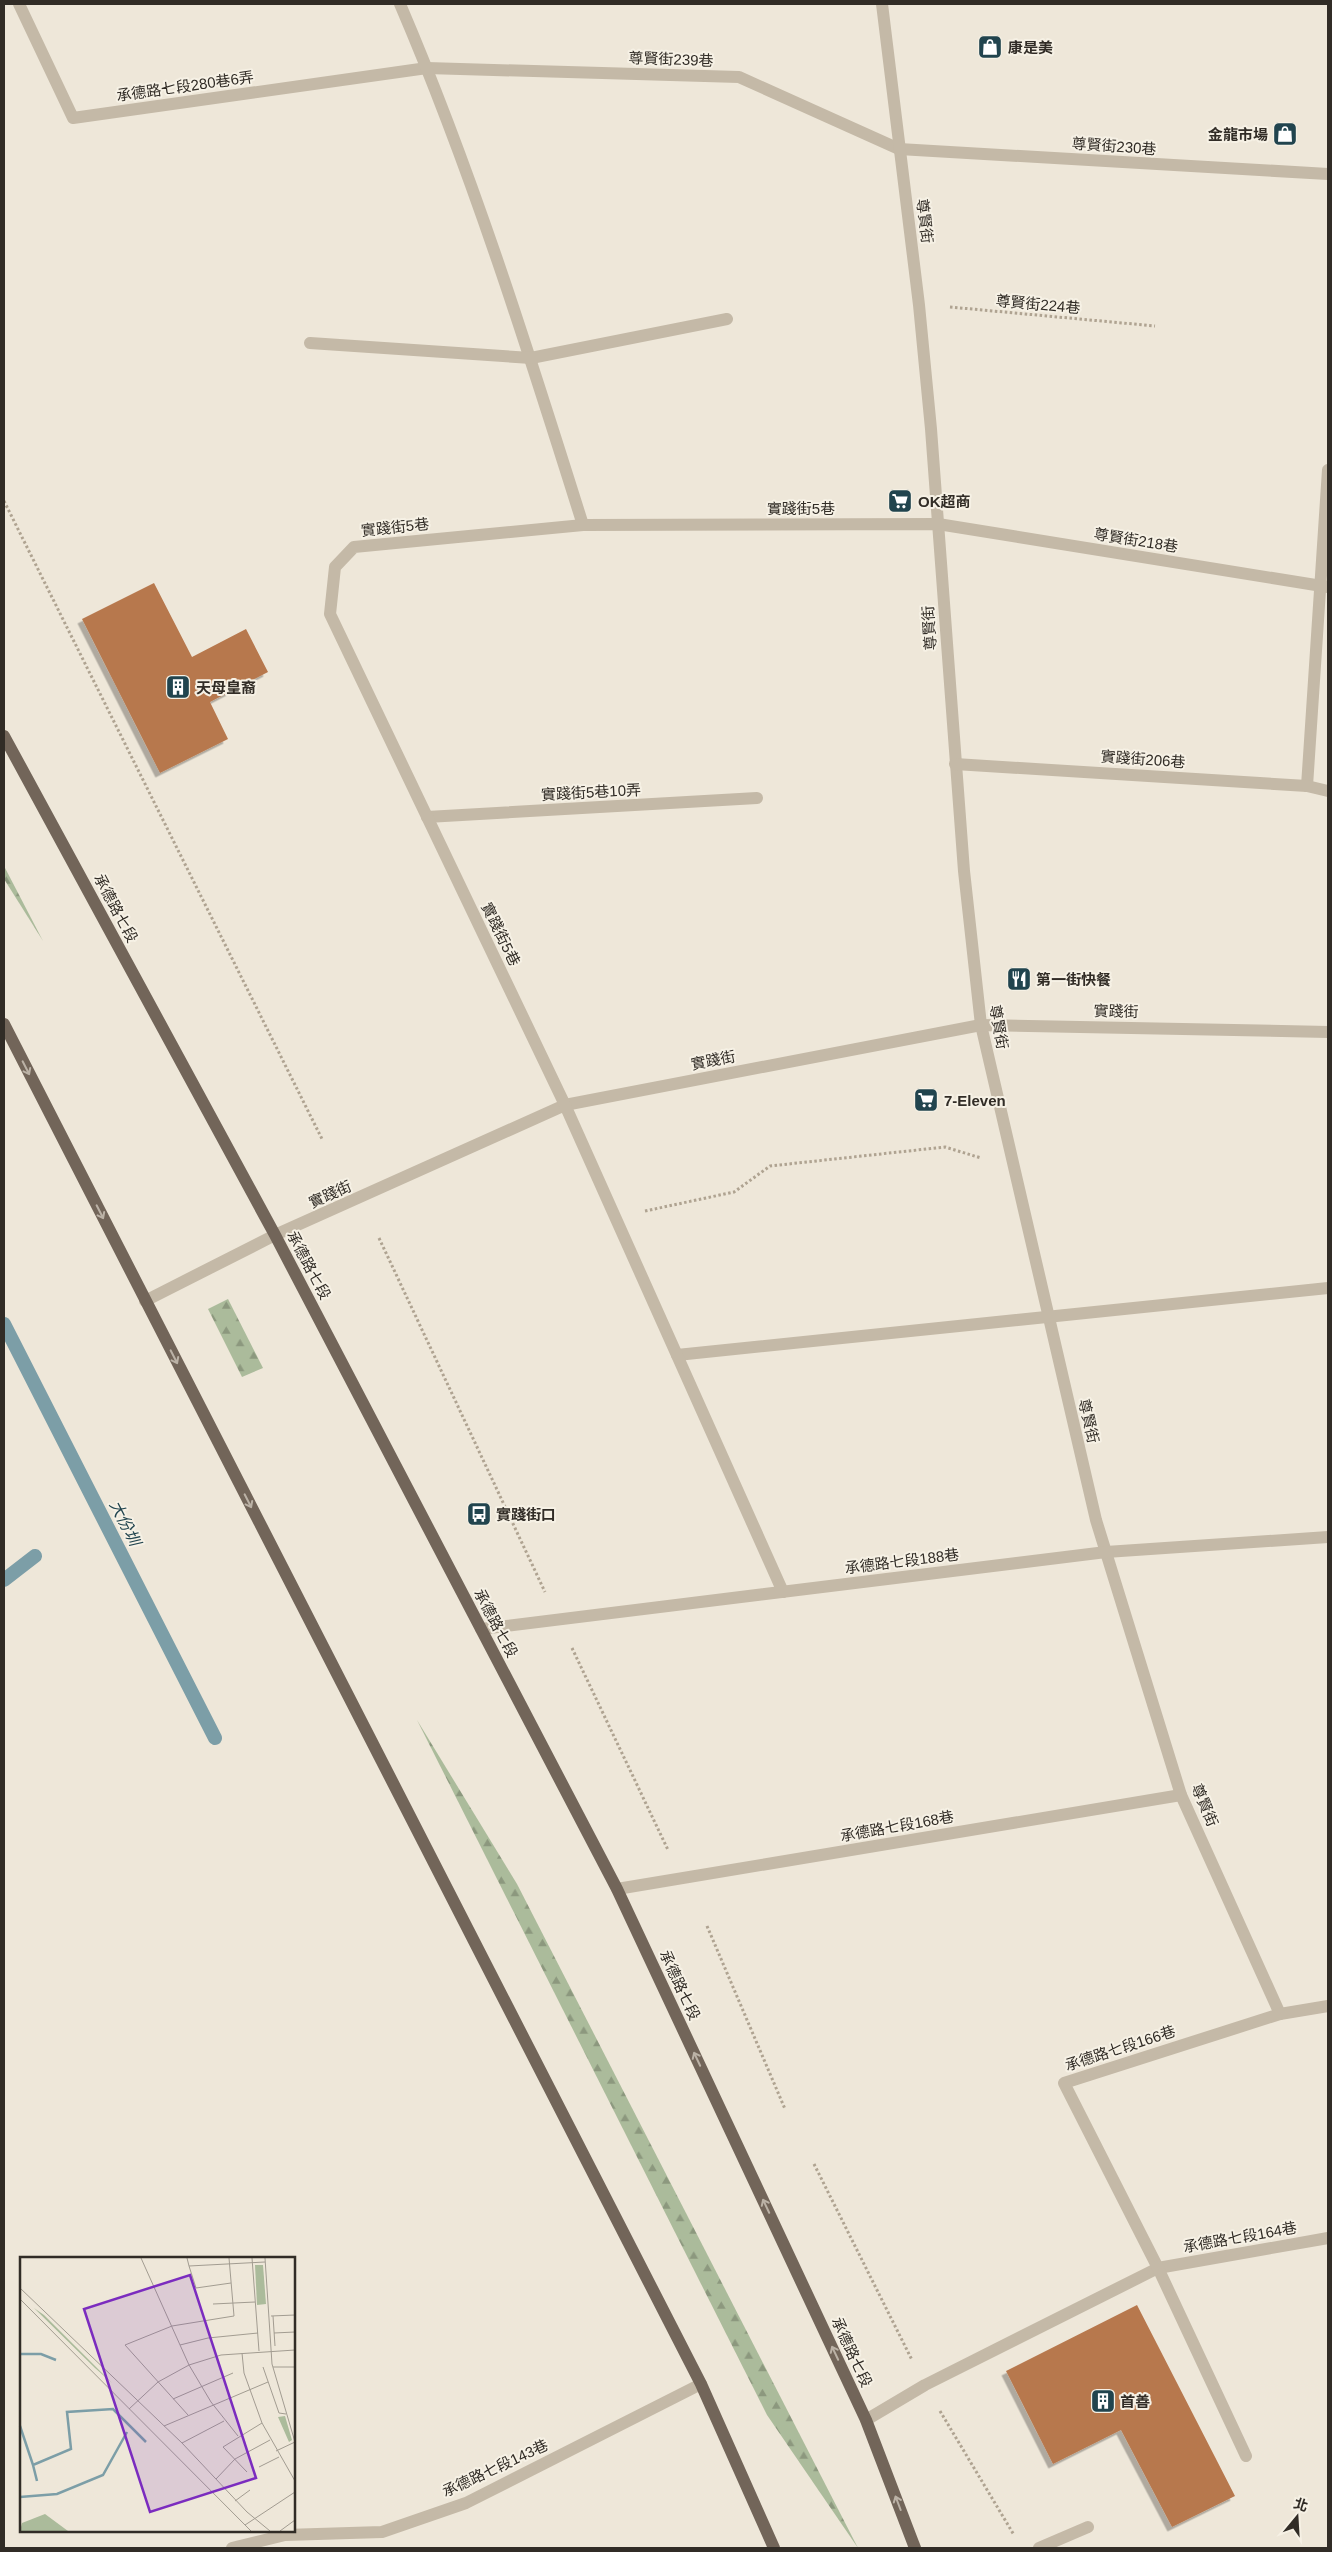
<svg xmlns="http://www.w3.org/2000/svg" width="1332" height="2552" font-family="Helvetica,'Noto Sans TC',sans-serif">
<defs>
<pattern id="forest-firs" width="22" height="20" patternUnits="userSpaceOnUse" patternTransform="scale(1.25)"><rect width="22" height="20" fill="#abbb9b"/><path d="M5 1l3.5 6h-7zM16 11l3.5 6h-7z" fill="#8c987e"/></pattern>
<filter id="shadow"><feDropShadow dx="-4.5" dy="4.5" stdDeviation="0" flood-color="#0004"/></filter>
</defs>
<rect width="100%" height="100%" fill="#eee7d9"/>
<!-- forest -->
<g fill="url(#forest-firs)">
<path d="M4,866L43,941L4,879Z"/>
<path d="M228,1299L263,1368L242,1377L208,1309Z"/>
<path d="M417,1720L517,1884L858,2548L767,2415Z"/>
</g>
<g fill="none" stroke-linecap="round" stroke-linejoin="round">
<!-- stream -->
<g stroke="#7c9ea7" stroke-width="14">
<path d="M4,1324L215,1738"/>
<path d="M4,1580L35,1556"/>
</g>
</g>
<!-- building -->
<g fill="#b7784e" filter="url(#shadow)">
<path d="M154,583L192,657L246,629L268,672L210,702L228,739L160,773L82,619Z"/>
<path d="M1137,2305L1235,2496L1172,2527L1121,2430L1053,2464L1006,2371Z"/>
</g>
<g fill="none" stroke-linecap="round" stroke-linejoin="round">
<!-- path -->
<g stroke="#afa391" stroke-width="3" stroke-dasharray="2.5 2.5" stroke-linecap="butt">
<path d="M950,307L1155,326"/>
<path d="M4,501L322,1139"/>
<path d="M645,1211L734,1192L770,1166L945,1147L981,1158"/>
<path d="M379,1238L545,1592"/>
<path d="M572,1648L668,1850"/>
<path d="M707,1926L785,2109"/>
<path d="M814,2164L912,2360"/>
<path d="M940,2411L1014,2535"/>
</g>
<!-- service -->
<g stroke="#c4b9a7" stroke-width="12">
<path d="M19,4L73,118L427,68L739,77L899,149L1328,174"/>
<path d="M400,4C472,172 528,350 583,525"/>
<path d="M310,343L531,358L727,319"/>
<path d="M1307,786L1328,470"/>
<path d="M427,817L757,798"/>
<path d="M232,2548L285,2535L382,2532L466,2503L701,2384"/>
</g>
<!-- minor -->
<g stroke="#c4b9a7" stroke-width="12">
<path d="M882,4L919,305L931,429L964,871L981,1025L1096,1520L1181,1795L1280,2014"/>
<path d="M955,764L1307,786L1328,791"/>
<path d="M145,1301L275,1235L565,1105L981,1025L1328,1032"/>
<path d="M677,1355L1328,1288"/>
<path d="M783,1592L565,1105L330,614L335,567L354,547L583,525L938,524L1328,587"/>
<path d="M481,1629L1106,1552L1328,1537"/>
<path d="M617,1889L1181,1795"/>
<path d="M866,2420L925,2385L1158,2268L1328,2238"/>
<path d="M1246,2456L1158,2268L1064,2083L1280,2014L1328,2006"/>
<path d="M1039,2548L1088,2527"/>
</g>
<!-- primary -->
<g stroke="#726559" stroke-width="12">
<path d="M4,736L275,1235L617,1889L866,2420L915,2548"/>
<path d="M4,1024L701,2384L774,2548"/>
</g>
</g>
<!-- one-way arrows -->
<defs><path id="oneway-shaft" d="M-6 0H5M1.5-3L5.5 0L1.5 3" fill="none" stroke-width="1.6" stroke-linecap="round" stroke-linejoin="round" transform="scale(1.25)"/></defs>
<g stroke="#bbb2a6">
<use href="#oneway-shaft" transform="translate(26 1068) rotate(63)"/>
<use href="#oneway-shaft" transform="translate(100 1212) rotate(63)"/>
<use href="#oneway-shaft" transform="translate(174 1357) rotate(63)"/>
<use href="#oneway-shaft" transform="translate(248 1501) rotate(63)"/>
<use href="#oneway-shaft" transform="translate(697 2059) rotate(-115)"/>
<use href="#oneway-shaft" transform="translate(766 2206) rotate(-115)"/>
<use href="#oneway-shaft" transform="translate(835 2353) rotate(-115)"/>
<use href="#oneway-shaft" transform="translate(898 2503) rotate(-111)"/>
</g>
<!-- icons -->
<defs>
<symbol id="shop-square" viewBox="-11 -11 22 22"><rect x="-9" y="-9" width="18" height="18" rx="4" fill="#21444e" stroke="#f6f1e5"/><path d="M-5-2.5h2.3a2.7 3.5 0 0 1 5.4 0H5L5.5 6h-11ZM-1.5-2.5h3a1.5 2.3 0 0 0-3 0Z" fill="#fff"/></symbol>
<symbol id="supermarket-square" viewBox="-11 -11 22 22"><rect x="-9" y="-9" width="18" height="18" rx="4" fill="#21444e" stroke="#f6f1e5"/><path d="M-6-5.5h2.5l.6 2H6L4.5 2H-2.5L-4.4-4H-6ZM-1.5 3.2a1.3 1.3 0 1 0 .1 0ZM3 3.2a1.3 1.3 0 1 0 .1 0Z" fill="#fff"/></symbol>
<symbol id="building-square" viewBox="-11 -11 22 22"><rect x="-9" y="-9" width="18" height="18" rx="4" fill="#21444e" stroke="#f6f1e5"/><path d="M-4-6H4V6H1V3H-1V6H-4ZM-2.5-4.3h1.7v1.8h-1.7ZM.8-4.3h1.7v1.8H.8ZM-2.5-1h1.7V.8h-1.7ZM.8-1h1.7V.8H.8Z" fill="#fff"/></symbol>
<symbol id="restaurant-square" viewBox="-11 -11 22 22"><rect x="-9" y="-9" width="18" height="18" rx="4" fill="#21444e" stroke="#f6f1e5"/><path d="M-5-6h1v4h1v-4h1v4h1v-4h1v5L-1.5 .5V6h-2V.5L-5-1ZM5-6V6H3V1.5H1.5Q1.5-4 5-6Z" fill="#fff"/></symbol>
<symbol id="bus-square" viewBox="-11 -11 22 22"><rect x="-9" y="-9" width="18" height="18" rx="4" fill="#21444e" stroke="#f6f1e5"/><path d="M-5-6H5V4H4V6H2V4H-2V6H-4V4H-5ZM-3.5-4V0h7V-4ZM-3.5 1.2v1.5H-2V1.2ZM2 1.2v1.5H3.5V1.2Z" fill="#fff"/></symbol>
</defs>
<g fill-rule="evenodd">
<use href="#shop-square" x="976" y="33" width="28" height="28"/>
<use href="#shop-square" x="1271" y="120" width="28" height="28"/>
<use href="#supermarket-square" x="886" y="487" width="28" height="28"/>
<use href="#building-square" x="164" y="673" width="28" height="28"/>
<use href="#restaurant-square" x="1005" y="965" width="28" height="28"/>
<use href="#supermarket-square" x="912" y="1086" width="28" height="28"/>
<use href="#bus-square" x="465" y="1500" width="28" height="28"/>
<use href="#building-square" x="1089" y="2387" width="28" height="28"/>
</g>
<g text-anchor="middle" dominant-baseline="central" stroke-width="4" stroke-linejoin="round" paint-order="stroke">
<!-- poi labels -->
<g font-size="15" font-weight="bold" fill="#312c26" stroke="#f6f1e5" text-anchor="start">
<text x="1008" y="47">康是美</text>
<text x="1268" y="134" text-anchor="end">金龍市場</text>
<text x="918" y="501">OK超商</text>
<text x="196" y="687">天母皇裔</text>
<text x="1036" y="979">第一街快餐</text>
<text x="944" y="1100">7-Eleven</text>
<text x="496" y="1514">實踐街口</text>
<text x="1120" y="2401">首善</text>
</g>
<!-- street labels -->
<g font-size="15" fill="#312c26" stroke="#f6f1e5">
<text transform="translate(671 59) rotate(2)">尊賢街239巷</text>
<text transform="translate(185 86) rotate(-8)">承德路七段280巷6弄</text>
<text transform="translate(1114 146) rotate(4)">尊賢街230巷</text>
<text transform="translate(925 221) rotate(83)">尊賢街</text>
<text transform="translate(1038 304) rotate(5)">尊賢街224巷</text>
<text x="801" y="508">實踐街5巷</text>
<text transform="translate(395 527) rotate(-6)">實踐街5巷</text>
<text transform="translate(1136 540) rotate(9)">尊賢街218巷</text>
<text transform="translate(929 628) rotate(-94)">尊賢街</text>
<text transform="translate(1143 759) rotate(4)">實踐街206巷</text>
<text transform="translate(591 792) rotate(-3)">實踐街5巷10弄</text>
<text transform="translate(116 908) rotate(62)">承德路七段</text>
<text transform="translate(501 934) rotate(64)">實踐街5巷</text>
<text transform="translate(1116 1011) rotate(1)">實踐街</text>
<text transform="translate(999 1027) rotate(80)">尊賢街</text>
<text transform="translate(713 1060) rotate(-11)">實踐街</text>
<text transform="translate(330 1194) rotate(-24)">實踐街</text>
<text transform="translate(309 1265) rotate(62)">承德路七段</text>
<text transform="translate(1089 1421) rotate(77)">尊賢街</text>
<text transform="translate(902 1561) rotate(-7)">承德路七段188巷</text>
<text transform="translate(496 1623) rotate(62)">承德路七段</text>
<text transform="translate(1205 1805) rotate(67)">尊賢街</text>
<text transform="translate(897 1826) rotate(-10)">承德路七段168巷</text>
<text transform="translate(680 1985) rotate(65)">承德路七段</text>
<text transform="translate(1120 2048) rotate(-18)">承德路七段166巷</text>
<text transform="translate(1240 2237) rotate(-10)">承德路七段164巷</text>
<text transform="translate(852 2352) rotate(65)">承德路七段</text>
<text transform="translate(495 2468) rotate(-25)">承德路七段143巷</text>
</g>
<!-- water labels -->
<g font-size="16" font-style="italic" fill="#21444e" stroke="#f6f1e5">
<text transform="translate(125 1523) rotate(63)">大份圳</text>
</g>
</g>
<!-- overview -->
<g transform="translate(20 2257)">
<rect width="275" height="275" fill="#eee7d9"/>
<path d="M14,51L24,58L92,126L75,111ZM265,159L272,183L269,185L258,160Z" fill="#abbb9b"/>
<path d="M235,8H243L246,47L237,48Z" fill="#abbb9b"/>
<path d="M25,257L48,274H0L2,266Z" fill="#abbb9b"/>
<path fill="none" stroke="#7c9ea7" stroke-width="2.5" d="M0,97H21L36,103M0,169L13,208L51,192L47,155L93,152L126,185M13,208L17,224M0,240L37,237L83,218L107,175"/>
<path fill="none" stroke="#a29c91" stroke-width="1" d="M121,1L169,108L191,145L218,179M167,1L169,9L245,5M232,1L239,94M245,1L252,107L275,185M169,9L176,31L211,26M0,31L162,186L227,255L250,274M0,42L231,274M193,47L235,45M251,59L275,58M253,59L255,89M254,76L275,75M160,88L188,81L238,76M222,96L224,116L242,166L275,224M243,110L259,156L266,157M253,110H275M153,142L213,116M109,152L138,125L169,108L201,98L275,93M168,158L105,88L152,69L214,59L209,1M144,169L248,125M162,186L204,164M256,194L275,185M239,210L259,200M227,215L203,190L242,166M196,222L215,202L250,183M215,244L230,233M225,268L275,235M260,274L275,263"/>
<path fill="#7b2cbf" fill-opacity="0.15" stroke="#7b2cbf" stroke-width="2.5" d="M170,18L236,221L130,255L64,52Z"/>
<rect width="275" height="275" fill="none" stroke="#312c26" stroke-width="2.5"/>
</g>
<!-- border -->
<rect width="1332" height="2552" fill="none" stroke="#312c26" stroke-width="10"/>
<!-- north arrow -->
<g transform="translate(1297 2517) rotate(18)" stroke="#f6f1e5" stroke-width="4" paint-order="stroke">
<path d="M0-4L9 19L0 12L-9 19Z" fill="#312c26"/>
<text y="-8" font-size="14" font-weight="bold" text-anchor="middle" fill="#312c26">北</text>
</g>
</svg>
